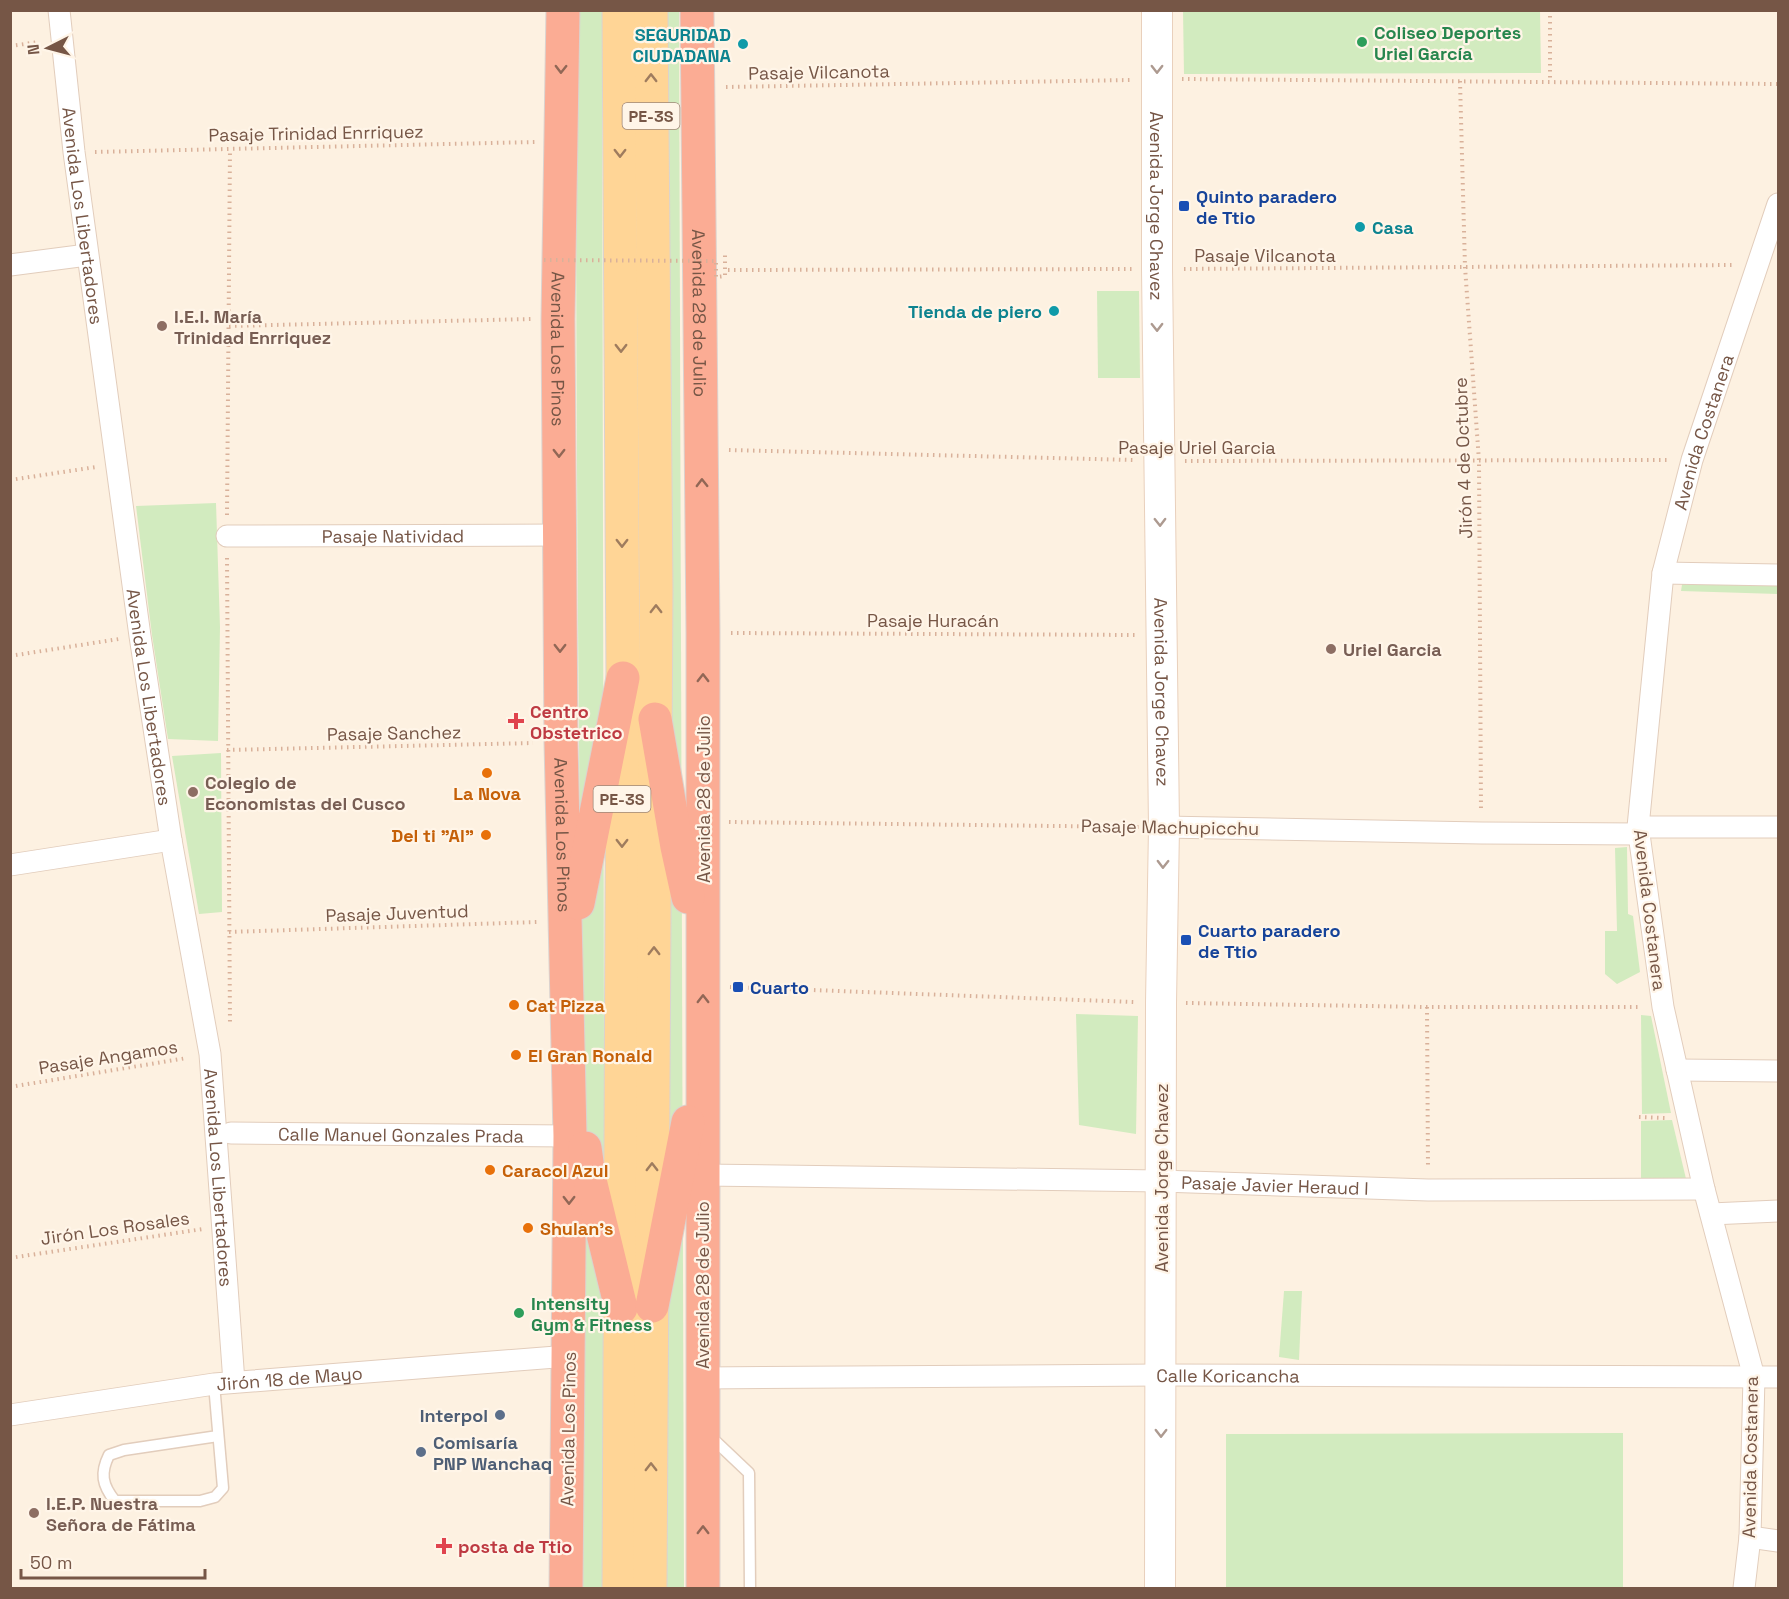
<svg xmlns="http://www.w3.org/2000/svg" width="1789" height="1599" font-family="'Space Grotesk',sans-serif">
<rect width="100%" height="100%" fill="#fdf1e1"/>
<!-- green -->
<g fill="#d2ebbf">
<path d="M577,11H602L605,1588H582C586,1062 573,536 577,11Z"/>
<path d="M662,11H679L684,1588H662Z"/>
<path d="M1183,11H1540L1541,73L1184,74Z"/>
<path d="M1097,291H1139L1140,378H1098Z"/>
<path d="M216,503L220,627L218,741L168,739L152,635L136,506Z"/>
<path d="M1684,572L1778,576V594L1681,591Z"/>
<path d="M221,753L222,912L199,914L172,756Z"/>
<path d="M1627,847L1628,914L1633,916L1640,972L1617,984L1605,974V931H1617L1615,848Z"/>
<path d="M1076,1014L1138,1016L1136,1134L1079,1125Z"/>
<path d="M1641,1015L1651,1016L1671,1113L1642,1114Z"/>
<path d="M1672,1120L1687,1183H1641V1121Z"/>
<path d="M1284,1291H1302L1299,1360L1279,1357Z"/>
<path d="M1623,1433V1588H1226V1434Z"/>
</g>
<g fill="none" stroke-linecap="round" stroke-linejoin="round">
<defs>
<g id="lane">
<path d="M214,1384L223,1488L215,1497L200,1501H115C102,1485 100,1473 109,1455L124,1450L218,1436"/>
<path d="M711,1437L749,1473L750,1588"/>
</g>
<g id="street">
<path id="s1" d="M59,10L74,152L140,636L171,840L210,1054L234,1382"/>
<path d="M10,265L87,255"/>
<path id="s2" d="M227,536L560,535"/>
<path d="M1663,573L1778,575"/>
<path d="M1164,827L1481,833L1638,834"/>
<path d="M1638,827H1778"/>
<path d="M10,865L171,840"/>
<path d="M1677,1070L1778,1071"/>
<path id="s3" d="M231,1133L570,1136"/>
<path id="s4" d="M702,1175L1161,1181L1428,1190L1704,1189"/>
<path d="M1711,1214L1778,1211"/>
<path id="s5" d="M702,1378L1161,1375L1778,1377"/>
<path id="s6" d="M10,1415L214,1384L569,1356"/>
<path d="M1750,1537L1778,1541"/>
<path id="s7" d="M1744,1588L1750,1537L1754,1377L1704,1189L1663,1007L1638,827L1663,573L1692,460L1778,204"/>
</g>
<g id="secondary">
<path id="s8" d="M1157,10V269L1164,827L1161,1003L1160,1588"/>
</g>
<g id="primary">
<path d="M619,10L623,678L619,1588"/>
<path d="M650,1588L656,590L651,10"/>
</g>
<g id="highway">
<path id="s9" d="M563,10L558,319L561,742L570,1136L566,1588"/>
<path id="s10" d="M697,10L703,632V1588"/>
<path d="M655,719L677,847L688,897"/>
<path d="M578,903L623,678"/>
<path d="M585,1148L589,1176L621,1308"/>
<path d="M652,1306L688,1122"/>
</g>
</defs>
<!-- lane casing -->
<use href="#lane" stroke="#e2cdbc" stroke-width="13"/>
<!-- street casing -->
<use href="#street" stroke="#e2cdbc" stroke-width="23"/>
<!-- secondary casing -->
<use href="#secondary" stroke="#e9d0bc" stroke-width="32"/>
<!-- primary casing -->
<use href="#primary" stroke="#dbd3cf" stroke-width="35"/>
<!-- highway casing -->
<use href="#highway" stroke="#dbd3cf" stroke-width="35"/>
<!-- path -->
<g stroke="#d9b19a" stroke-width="4" stroke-dasharray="1.5 4.5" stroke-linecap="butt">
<path d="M1550,10V82"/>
<path d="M10,46L39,42"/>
<path d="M1182,79L1778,84"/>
<path d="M1460,81L1465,267L1479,461L1481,812"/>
<path d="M726,87L1130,80"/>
<path d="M95,152L535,142"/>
<path d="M1184,269L1735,265"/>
<path d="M728,270L1132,269"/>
<path d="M229,326L532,319"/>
<path d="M729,450L1133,460"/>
<path d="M1185,461L1670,460"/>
<path d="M10,480L96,467"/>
<path d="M227,515L230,149"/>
<path d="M227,558L230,1025"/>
<path d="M731,633L1135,635"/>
<path d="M10,656L119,639"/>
<path d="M227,750L533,743"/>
<path d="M729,822L1139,827"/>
<path d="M229,932L537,922"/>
<path d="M730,987L1134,1002"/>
<path d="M1186,1003L1427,1007H1641"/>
<path d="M1427,1007L1428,1168"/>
<path d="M10,1087L187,1058"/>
<path d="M1639,1117L1666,1118"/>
<path d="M10,1258L203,1229"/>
</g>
<!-- lane -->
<use href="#lane" stroke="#fff" stroke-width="10"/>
<!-- street -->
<use href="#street" stroke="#fff" stroke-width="21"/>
<!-- secondary -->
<use href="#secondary" stroke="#fff" stroke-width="30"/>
<!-- primary -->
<use href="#primary" stroke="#ffd596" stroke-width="33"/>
<!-- highway -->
<use href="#highway" stroke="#fbac94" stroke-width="33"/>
<!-- path-bridge -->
<path stroke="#d9b19a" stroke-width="4" stroke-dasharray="1.5 4.5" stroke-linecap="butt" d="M544,260L716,261V277L725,276V254"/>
</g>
<!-- one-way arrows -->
<defs><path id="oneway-chevron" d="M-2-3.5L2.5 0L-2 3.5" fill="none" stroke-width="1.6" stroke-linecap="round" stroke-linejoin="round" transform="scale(1.5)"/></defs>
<g stroke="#916756">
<use href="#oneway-chevron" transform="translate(561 69) rotate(91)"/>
<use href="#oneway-chevron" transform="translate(559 453) rotate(90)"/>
<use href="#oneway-chevron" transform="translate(702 483) rotate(-91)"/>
<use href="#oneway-chevron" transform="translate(560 648) rotate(90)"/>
<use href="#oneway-chevron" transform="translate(703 678) rotate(-90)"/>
<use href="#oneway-chevron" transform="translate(703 999) rotate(-90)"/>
<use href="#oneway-chevron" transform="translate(569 1200) rotate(90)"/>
<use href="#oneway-chevron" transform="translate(703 1530) rotate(-90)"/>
</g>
<g stroke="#ad9a90">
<use href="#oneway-chevron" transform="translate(1157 69) rotate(90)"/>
<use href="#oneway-chevron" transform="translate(1157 327) rotate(89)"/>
<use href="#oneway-chevron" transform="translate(1160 522) rotate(89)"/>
<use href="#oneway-chevron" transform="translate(1163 864) rotate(91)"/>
<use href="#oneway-chevron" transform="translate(1161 1433) rotate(90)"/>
</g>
<g stroke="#9f7c5e">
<use href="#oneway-chevron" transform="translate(651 78) rotate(-90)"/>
<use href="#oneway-chevron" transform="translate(620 153) rotate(90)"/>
<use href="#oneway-chevron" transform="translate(621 348) rotate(90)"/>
<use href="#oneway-chevron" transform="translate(622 543) rotate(90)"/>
<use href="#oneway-chevron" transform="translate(656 609) rotate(-90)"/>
<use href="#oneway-chevron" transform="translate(622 843) rotate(90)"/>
<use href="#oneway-chevron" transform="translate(654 951) rotate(-90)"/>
<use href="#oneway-chevron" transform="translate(652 1167) rotate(-90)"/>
<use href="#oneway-chevron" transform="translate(651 1467) rotate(-90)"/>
</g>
<!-- markers -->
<g fill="#2e9e5b" stroke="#fff5e8" stroke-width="2">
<circle cx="1362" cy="42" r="6"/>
<circle cx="519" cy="1313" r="6"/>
</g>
<g fill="#0f9aa8" stroke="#fff5e8" stroke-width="2">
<circle cx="743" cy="44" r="6"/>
<circle cx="1360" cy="227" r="6"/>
<circle cx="1054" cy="311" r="6"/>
</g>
<g fill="#1a4fb4" stroke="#fff5e8" stroke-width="2">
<rect x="1178" y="200" width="12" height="12" rx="3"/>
<rect x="1180" y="934" width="12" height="12" rx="3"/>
<rect x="732" y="981" width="12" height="12" rx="3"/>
</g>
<g fill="#8d6e63" stroke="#fff5e8" stroke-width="2">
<circle cx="162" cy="326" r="6"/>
<circle cx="1331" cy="649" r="6"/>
<circle cx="193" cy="792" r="6"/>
<circle cx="34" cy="1513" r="6"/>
</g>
<g fill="#e0444e" stroke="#fff5e8" stroke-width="2">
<path d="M513 712h6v6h6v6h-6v6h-6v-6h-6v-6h6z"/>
<path d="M441 1537h6v6h6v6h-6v6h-6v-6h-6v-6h6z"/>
</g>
<g fill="#e8710a" stroke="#fff5e8" stroke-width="2">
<circle cx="487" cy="773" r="6"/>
<circle cx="486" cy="835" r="6"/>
<circle cx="514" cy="1005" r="6"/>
<circle cx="516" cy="1055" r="6"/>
<circle cx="490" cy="1170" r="6"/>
<circle cx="528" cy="1228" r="6"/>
</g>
<g fill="#5c6f8a" stroke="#fff5e8" stroke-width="2">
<circle cx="500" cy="1415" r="6"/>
<circle cx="421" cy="1452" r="6"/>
</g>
<g text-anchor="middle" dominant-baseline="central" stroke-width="4.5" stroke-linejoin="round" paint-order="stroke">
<!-- shield labels -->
<g fill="#fff5e8" stroke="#9f8677" stroke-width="1.5">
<rect x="622.5" y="103" width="57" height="26" rx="4.5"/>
<rect x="593.5" y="786" width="57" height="26" rx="4.5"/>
</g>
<g font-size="16" font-weight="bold" fill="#765646">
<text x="651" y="116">PE-3S</text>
<text x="622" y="799">PE-3S</text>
</g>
<!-- leisure labels -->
<g font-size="18" font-weight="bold" fill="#27864d" stroke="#fff5e8" text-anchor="start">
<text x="1374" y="32">Coliseo Deportes<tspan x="1374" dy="21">Uriel García</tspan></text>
<text x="531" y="1303">Intensity<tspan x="531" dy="21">Gym &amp; Fitness</tspan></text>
</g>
<!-- culture labels -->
<g font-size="18" font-weight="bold" fill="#0d838f" stroke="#fff5e8" text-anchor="end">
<text x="731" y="34">SEGURIDAD<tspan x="731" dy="21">CIUDADANA</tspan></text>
<text x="1372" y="227" text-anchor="start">Casa</text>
<text x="1042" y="311">Tienda de piero</text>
</g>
<!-- street labels -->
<g font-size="18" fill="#765646" stroke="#fff5e8">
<text transform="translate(819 72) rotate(-1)">Pasaje Vilcanota</text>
<text transform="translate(316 133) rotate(-1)">Pasaje Trinidad Enrriquez</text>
<text stroke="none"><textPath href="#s8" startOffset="196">Avenida Jorge Chavez</textPath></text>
<text stroke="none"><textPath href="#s1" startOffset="207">Avenida Los Libertadores</textPath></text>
<text x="1265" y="255">Pasaje Vilcanota</text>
<text stroke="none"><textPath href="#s10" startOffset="303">Avenida 28 de Julio</textPath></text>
<text stroke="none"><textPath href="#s9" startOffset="339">Avenida Los Pinos</textPath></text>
<text stroke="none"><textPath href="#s7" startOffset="1176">Avenida Costanera</textPath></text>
<text x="1197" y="447">Pasaje Uriel Garcia</text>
<text transform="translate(1463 458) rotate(-92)">Jirón 4 de Octubre</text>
<text stroke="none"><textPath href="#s2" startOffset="166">Pasaje Natividad</textPath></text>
<text x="933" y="620">Pasaje Huracán</text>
<text stroke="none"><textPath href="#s8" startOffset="682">Avenida Jorge Chavez</textPath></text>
<text stroke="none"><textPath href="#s1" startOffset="693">Avenida Los Libertadores</textPath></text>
<text transform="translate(394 733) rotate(-1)">Pasaje Sanchez</text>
<text transform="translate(703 799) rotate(-90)">Avenida 28 de Julio</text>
<text transform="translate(1170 827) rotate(1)">Pasaje Machupicchu</text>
<text stroke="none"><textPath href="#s9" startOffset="825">Avenida Los Pinos</textPath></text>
<text transform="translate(1650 910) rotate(83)">Avenida Costanera</text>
<text transform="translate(397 913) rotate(-2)">Pasaje Juventud</text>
<text transform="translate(108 1057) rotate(-9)">Pasaje Angamos</text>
<text stroke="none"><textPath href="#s3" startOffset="170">Calle Manuel Gonzales Prada</textPath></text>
<text stroke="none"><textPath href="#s1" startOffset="1179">Avenida Los Libertadores</textPath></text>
<text transform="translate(1161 1178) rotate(-90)">Avenida Jorge Chavez</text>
<text stroke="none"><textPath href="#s4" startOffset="573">Pasaje Javier Heraud I</textPath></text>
<text transform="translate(115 1228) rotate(-8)">Jirón Los Rosales</text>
<text transform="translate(702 1285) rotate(-90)">Avenida 28 de Julio</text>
<text stroke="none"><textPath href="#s5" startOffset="526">Calle Koricancha</textPath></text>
<text stroke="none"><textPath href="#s6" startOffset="282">Jirón 18 de Mayo</textPath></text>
<text transform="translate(568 1429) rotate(-89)">Avenida Los Pinos</text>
<text transform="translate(1750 1457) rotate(-89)">Avenida Costanera</text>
</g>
<!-- transit labels -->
<g font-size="18" font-weight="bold" fill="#164399" stroke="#fff5e8" text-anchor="start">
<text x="1196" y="196">Quinto paradero<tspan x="1196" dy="21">de Ttio</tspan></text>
<text x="1198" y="930">Cuarto paradero<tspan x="1198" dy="21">de Ttio</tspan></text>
<text x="750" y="987">Cuarto</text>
</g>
<!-- education labels -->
<g font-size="18" font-weight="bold" fill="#785e54" stroke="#fff5e8" text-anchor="start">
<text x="174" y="316">I.E.I. María<tspan x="174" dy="21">Trinidad Enrriquez</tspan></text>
<text x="1343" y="649">Uriel Garcia</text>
<text x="205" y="782">Colegio de<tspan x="205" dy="21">Economistas del Cusco</tspan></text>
<text x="46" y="1503">I.E.P. Nuestra<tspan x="46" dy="21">Señora de Fátima</tspan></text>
</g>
<!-- health labels -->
<g font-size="18" font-weight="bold" fill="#be3a42" stroke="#fff5e8" text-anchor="start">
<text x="530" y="711">Centro<tspan x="530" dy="21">Obstetrico</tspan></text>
<text x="458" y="1546">posta de Ttio</text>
</g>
<!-- food labels -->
<g font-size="18" font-weight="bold" fill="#c56008" stroke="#fff5e8" text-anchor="start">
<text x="487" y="793" text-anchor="middle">La Nova</text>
<text x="474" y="835" text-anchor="end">Del ti "Al"</text>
<text x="526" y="1005">Cat Pizza</text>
<text x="528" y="1055">El Gran Ronald</text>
<text x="502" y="1170">Caracol Azul</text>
<text x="540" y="1228">Shulan's</text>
</g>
<!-- service labels -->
<g font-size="18" font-weight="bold" fill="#4e5e75" stroke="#fff5e8" text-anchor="end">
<text x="488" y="1415">Interpol</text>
<text x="433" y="1442" text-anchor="start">Comisaría<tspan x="433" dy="21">PNP Wanchaq</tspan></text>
</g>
</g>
<!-- border -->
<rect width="1789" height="1599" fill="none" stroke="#765646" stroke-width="24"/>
<!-- north arrow -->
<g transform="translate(48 48) rotate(264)" stroke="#fff5e8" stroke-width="4.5" paint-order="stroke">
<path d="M0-4.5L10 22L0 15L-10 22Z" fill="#765646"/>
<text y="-9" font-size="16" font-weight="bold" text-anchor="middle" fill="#765646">N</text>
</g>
<!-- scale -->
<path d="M21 1569v9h184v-9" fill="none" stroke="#765646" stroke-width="3"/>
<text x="30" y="1569" font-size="18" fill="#765646" stroke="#fff5e8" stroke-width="4.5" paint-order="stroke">50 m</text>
</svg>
